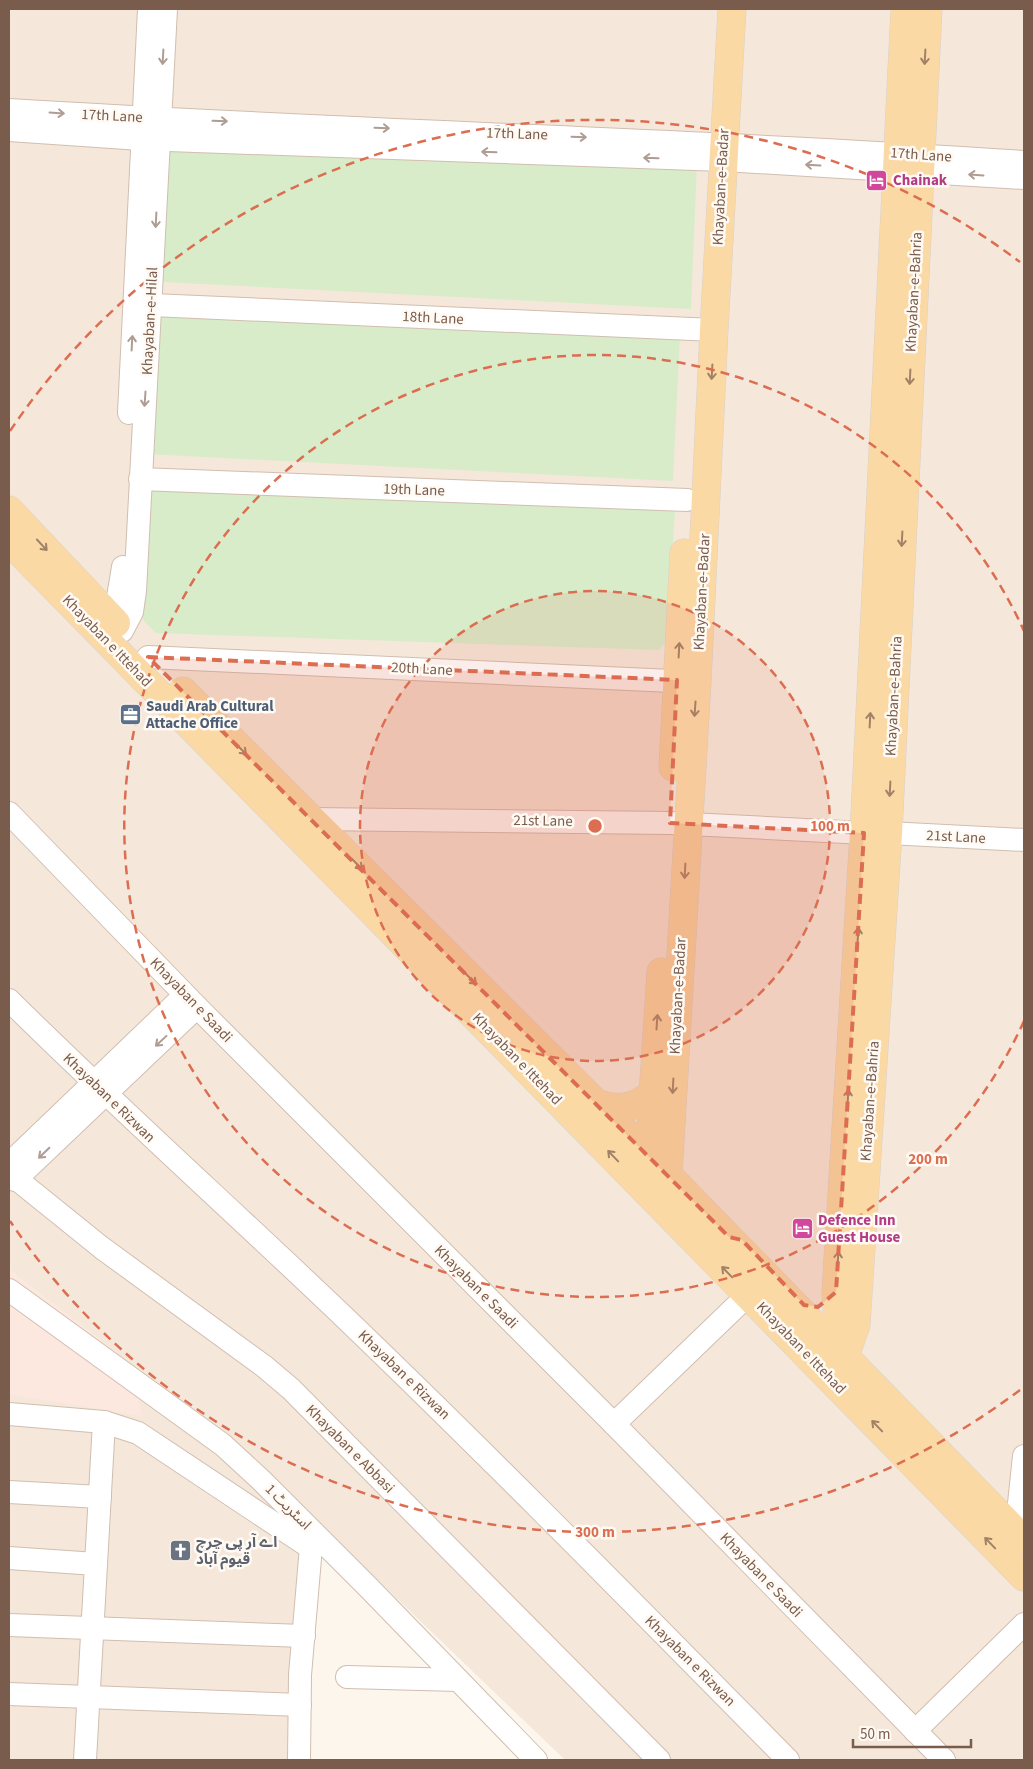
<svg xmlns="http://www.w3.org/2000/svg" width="1033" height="1769" font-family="'Source Sans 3','Noto Sans Arabic',sans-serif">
<rect width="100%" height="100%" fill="#fdf6ec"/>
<!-- residential -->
<path fill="#f5e8da" d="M9,9H1024V1760H565L365,1568L304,1507L298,1760H9Z"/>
<!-- commercial -->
<path fill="#fde8e0" d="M9,1269L130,1363L142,1416L9,1394Z"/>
<!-- green -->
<g fill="#d8ecc9">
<path d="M170,127L697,163L691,309L163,282Z"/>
<path d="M153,299L680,335L673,481L145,454Z"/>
<path d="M152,488L667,506L675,513L666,642L659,650L156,633L143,620Z"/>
</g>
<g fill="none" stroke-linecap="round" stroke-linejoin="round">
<defs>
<g id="minor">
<path d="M9,110C347,131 686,139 1024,162"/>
<path d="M9,130L141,139L723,160L1024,178"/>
<path d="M152,305L714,330"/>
<path d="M129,413L149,9"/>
<path d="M140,479L687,500"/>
<path d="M107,614L117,603L123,567"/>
<path d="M122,631L132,612L135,591L166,9"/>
<path d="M148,657L694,682"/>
<path d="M9,813L197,1007L614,1424L944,1760"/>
<path d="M312,819L670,823L864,833"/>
<path d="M888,833L1024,840"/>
<path d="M9,1000C118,1108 232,1210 343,1316C494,1461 641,1611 788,1760"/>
<path d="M9,1164L185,995"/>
<path d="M9,1173L102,1248L265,1367L291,1389L659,1760"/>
<path d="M15,1180L197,1007"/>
<path d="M9,1290L223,1445L261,1480L369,1588L536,1760"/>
<path d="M9,1414L104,1422L138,1433L311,1548"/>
<path d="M614,1424L749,1294"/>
<path d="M9,1492L100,1497"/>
<path d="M1016,1532L1024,1456"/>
<path d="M9,1558L96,1564"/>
<path d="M9,1625L304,1636"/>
<path d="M347,1677L458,1680"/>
<path d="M9,1694L300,1705"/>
<path d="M915,1731L1024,1624"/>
<path d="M85,1760L104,1422"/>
<path d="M299,1760L300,1675L312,1535"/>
</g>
<g id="major">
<path d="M9,510L116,623"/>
<path d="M9,541L1024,1577"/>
<path d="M183,691L668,1175L1024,1540"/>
<path d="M673,767L684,553"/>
<path d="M595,1103C618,1110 634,1110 653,1092"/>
<path d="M649,1158L661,972"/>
<path d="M668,1175L697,682L714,330L732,9"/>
<path d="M825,1352C841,1335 837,1314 836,1292L864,833L905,9"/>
<path d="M835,1367L845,1356L856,1325L888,833L928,9"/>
</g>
</defs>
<!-- minor casing -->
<use href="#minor" stroke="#d1beb0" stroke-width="24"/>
<!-- major casing -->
<use href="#major" stroke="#dad1cd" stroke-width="29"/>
<!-- minor -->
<use href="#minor" stroke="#fff" stroke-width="22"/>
<!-- major -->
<use href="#major" stroke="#fbd9a5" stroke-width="28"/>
</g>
<!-- one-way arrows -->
<defs><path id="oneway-shaft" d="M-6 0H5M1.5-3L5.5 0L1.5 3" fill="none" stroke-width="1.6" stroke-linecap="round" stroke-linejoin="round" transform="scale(1.25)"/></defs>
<g stroke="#af9d94">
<use href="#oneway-shaft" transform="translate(163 57) rotate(93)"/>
<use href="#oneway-shaft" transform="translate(57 113) rotate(4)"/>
<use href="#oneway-shaft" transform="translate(220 121) rotate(2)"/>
<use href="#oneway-shaft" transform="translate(382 128) rotate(2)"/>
<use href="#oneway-shaft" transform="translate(579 137) rotate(2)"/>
<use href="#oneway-shaft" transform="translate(489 152) rotate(-178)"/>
<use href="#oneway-shaft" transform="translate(651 158) rotate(-178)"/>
<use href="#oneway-shaft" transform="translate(813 165) rotate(-177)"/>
<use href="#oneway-shaft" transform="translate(976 175) rotate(-176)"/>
<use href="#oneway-shaft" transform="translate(156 220) rotate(93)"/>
<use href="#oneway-shaft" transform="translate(132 343) rotate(-87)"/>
<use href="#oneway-shaft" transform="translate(145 399) rotate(94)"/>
<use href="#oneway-shaft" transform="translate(161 1041) rotate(137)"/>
<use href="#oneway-shaft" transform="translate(44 1153) rotate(136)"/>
</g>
<g stroke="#a18267">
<use href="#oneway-shaft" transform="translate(925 57) rotate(93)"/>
<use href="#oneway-shaft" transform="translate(712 372) rotate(93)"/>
<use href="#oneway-shaft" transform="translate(910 377) rotate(93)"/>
<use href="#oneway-shaft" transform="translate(902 539) rotate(93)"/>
<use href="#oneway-shaft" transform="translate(42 545) rotate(47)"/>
<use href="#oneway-shaft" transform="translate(679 650) rotate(-87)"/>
<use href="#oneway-shaft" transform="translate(695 709) rotate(94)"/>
<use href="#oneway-shaft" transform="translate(870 720) rotate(-87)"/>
<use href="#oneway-shaft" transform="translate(241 749) rotate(45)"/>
<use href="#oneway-shaft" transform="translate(890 789) rotate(93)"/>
<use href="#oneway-shaft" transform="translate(357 864) rotate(45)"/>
<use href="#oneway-shaft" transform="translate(685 871) rotate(93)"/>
<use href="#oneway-shaft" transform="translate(858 935) rotate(-87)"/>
<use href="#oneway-shaft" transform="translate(471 979) rotate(45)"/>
<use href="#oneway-shaft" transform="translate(657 1022) rotate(-86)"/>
<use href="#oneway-shaft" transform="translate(673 1086) rotate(93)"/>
<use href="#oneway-shaft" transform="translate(848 1097) rotate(-87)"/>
<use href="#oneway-shaft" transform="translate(613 1156) rotate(-134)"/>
<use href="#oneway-shaft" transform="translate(838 1259) rotate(-87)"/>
<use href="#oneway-shaft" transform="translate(727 1272) rotate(-134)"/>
<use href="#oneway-shaft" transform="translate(877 1426) rotate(-134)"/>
<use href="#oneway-shaft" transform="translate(990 1543) rotate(-134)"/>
</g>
<!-- marked area -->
<path fill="#dc6d51" fill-opacity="0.2" stroke="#dc6d51" stroke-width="4" stroke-dasharray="10 6" stroke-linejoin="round" d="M148,657L677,680L670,823L864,833L836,1292L818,1307L804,1305L742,1240L729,1237Z"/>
<!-- distance rings -->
<circle cx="595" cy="826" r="235" fill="#dc6d51" fill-opacity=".12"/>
<g fill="none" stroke="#dc6d51" stroke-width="2.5" stroke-dasharray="9 6">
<circle cx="595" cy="826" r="235"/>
<path d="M1024 1021A471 471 0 1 1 1024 631"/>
<path d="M1020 1390A706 706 0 0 1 10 1221M10 431A706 706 0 0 1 1020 262"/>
</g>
<!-- icons -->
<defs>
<symbol id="hotel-square" viewBox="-11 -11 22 22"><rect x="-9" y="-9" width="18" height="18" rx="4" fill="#d1479c" stroke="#fffaf3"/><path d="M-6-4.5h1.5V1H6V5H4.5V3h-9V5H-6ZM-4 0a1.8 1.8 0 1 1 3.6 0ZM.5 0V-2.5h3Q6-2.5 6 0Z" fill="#fff"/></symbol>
<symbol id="office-square" viewBox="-11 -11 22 22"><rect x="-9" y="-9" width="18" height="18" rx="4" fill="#5c6f8a" stroke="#fffaf3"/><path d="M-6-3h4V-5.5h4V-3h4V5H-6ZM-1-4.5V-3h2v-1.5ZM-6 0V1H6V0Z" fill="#fff"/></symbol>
<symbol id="church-square" viewBox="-11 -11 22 22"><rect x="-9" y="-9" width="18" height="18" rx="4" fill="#6b7280" stroke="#fffaf3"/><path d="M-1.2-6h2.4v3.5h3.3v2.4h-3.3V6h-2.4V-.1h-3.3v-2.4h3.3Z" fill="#fff"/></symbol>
</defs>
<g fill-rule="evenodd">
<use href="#hotel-square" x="864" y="168" width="25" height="25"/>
<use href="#office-square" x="118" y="702" width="25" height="25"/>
<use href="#hotel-square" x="790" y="1216" width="25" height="25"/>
<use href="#church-square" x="168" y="1538" width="25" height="25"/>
</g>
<g text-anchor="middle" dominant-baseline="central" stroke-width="5" stroke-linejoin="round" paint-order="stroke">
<!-- street labels -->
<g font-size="15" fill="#7a5c4d" stroke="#fffaf3">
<text transform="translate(112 116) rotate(3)">17th Lane</text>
<text transform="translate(517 134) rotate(2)">17th Lane</text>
<text transform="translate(921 155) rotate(4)">17th Lane</text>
<text transform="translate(721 187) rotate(-87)">Khayaban-e-Badar</text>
<text transform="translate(914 292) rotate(-87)">Khayaban-e-Bahria</text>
<text transform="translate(433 318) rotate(3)">18th Lane</text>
<text transform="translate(150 321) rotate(-87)">Khayaban-e-Hilal</text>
<text transform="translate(414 490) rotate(2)">19th Lane</text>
<text transform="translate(702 592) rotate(-87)">Khayaban-e-Badar</text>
<text transform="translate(107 641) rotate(46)">Khayaban e Ittehad</text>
<text transform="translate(422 669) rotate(3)">20th Lane</text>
<text transform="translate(894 696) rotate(-87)">Khayaban-e-Bahria</text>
<text transform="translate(543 821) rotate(1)">21st Lane</text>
<text transform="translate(956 837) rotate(3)">21st Lane</text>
<text transform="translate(678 996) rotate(-87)">Khayaban-e-Badar</text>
<text transform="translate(191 1000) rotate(46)">Khayaban e Saadi</text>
<text transform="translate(517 1059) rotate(46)">Khayaban e Ittehad</text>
<text transform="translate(109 1098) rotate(44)">Khayaban e Rizwan</text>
<text transform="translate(870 1101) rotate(-86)">Khayaban-e-Bahria</text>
<text transform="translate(476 1287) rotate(45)">Khayaban e Saadi</text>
<text transform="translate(801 1348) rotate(46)">Khayaban e Ittehad</text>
<text transform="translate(404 1375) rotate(44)">Khayaban e Rizwan</text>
<text transform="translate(350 1449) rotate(45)">Khayaban e Abbasi</text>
<text transform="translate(288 1507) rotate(45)">اسٹریٹ 1</text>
<text transform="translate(761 1575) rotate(46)">Khayaban e Saadi</text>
<text transform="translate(690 1661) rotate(45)">Khayaban e Rizwan</text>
</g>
<!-- hotel labels -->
<g font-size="15" font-weight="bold" fill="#b23c85" stroke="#fffaf3" text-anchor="start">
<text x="893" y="180">Chainak</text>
<text x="818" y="1220">Defence Inn<tspan x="818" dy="17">Guest House</tspan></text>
</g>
<!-- service labels -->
<g font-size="15" font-weight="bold" fill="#4e5e75" stroke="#fffaf3" text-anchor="start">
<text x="146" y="706">Saudi Arab Cultural<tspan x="146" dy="17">Attache Office</tspan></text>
</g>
<!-- worship labels -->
<g font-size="15" font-weight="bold" fill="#5b616d" stroke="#fffaf3" text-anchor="start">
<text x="196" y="1542">اے آر پی چرچ<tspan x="196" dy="17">قیوم آباد</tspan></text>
</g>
</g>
<circle cx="595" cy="826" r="8" fill="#dc6d51" stroke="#fffaf3" stroke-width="2.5"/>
<g font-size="15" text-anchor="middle" font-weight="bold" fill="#dc6d51" stroke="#fffaf3" stroke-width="5" stroke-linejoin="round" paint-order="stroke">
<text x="830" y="831">100 m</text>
<text x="928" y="1164">200 m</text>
<text x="595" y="1537">300 m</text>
</g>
<!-- border -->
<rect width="1033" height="1769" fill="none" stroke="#7a5c4d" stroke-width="20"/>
<!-- scale -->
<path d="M853 1739v8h118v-8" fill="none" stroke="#7a5c4d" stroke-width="2.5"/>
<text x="860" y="1739" font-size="15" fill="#7a5c4d" stroke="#fffaf3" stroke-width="4" paint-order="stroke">50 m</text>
</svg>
